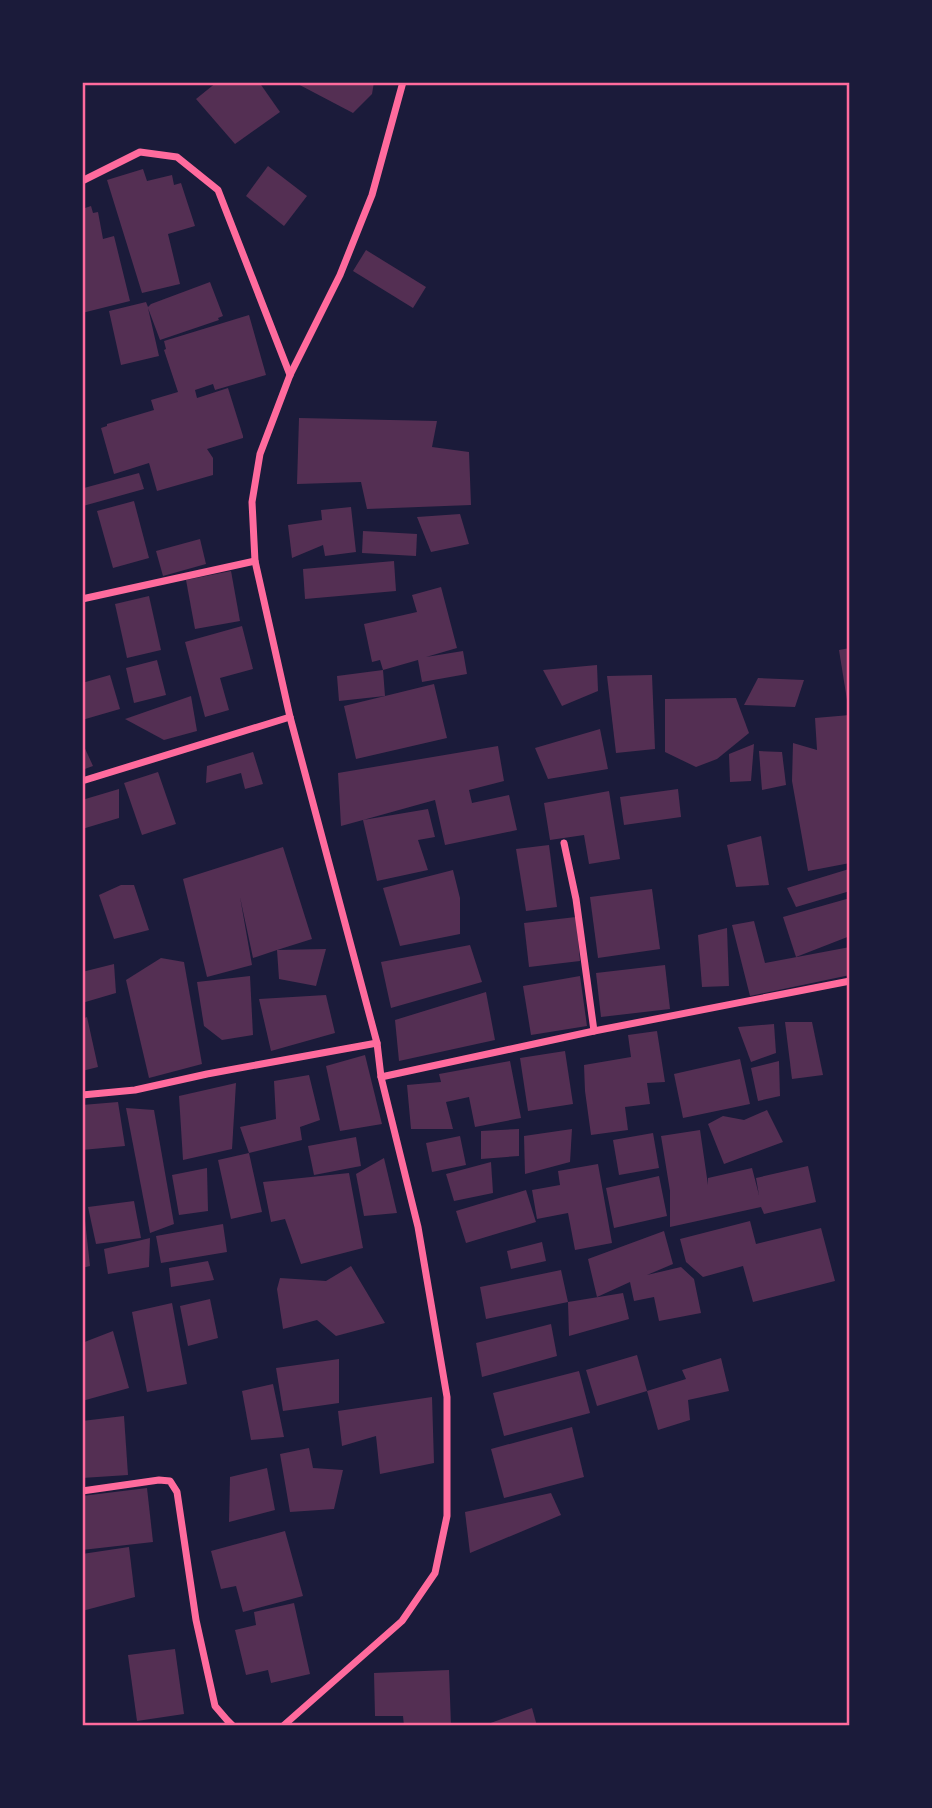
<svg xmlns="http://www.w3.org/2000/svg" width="932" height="1808" font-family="Georgia,serif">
<rect width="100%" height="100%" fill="#1b1b3a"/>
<!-- building -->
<g fill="#542f53">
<path d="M217,82H259L280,112L235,144L196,99Z"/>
<path d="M294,82H374L372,94L353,113Z"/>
<path d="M268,166L307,196L284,226L246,196Z"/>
<path d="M143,169L147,181L172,175L174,185L181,183L195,226L168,234L180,284L142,293L107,180Z"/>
<path d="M91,206L93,213L98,212L103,239L114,236L130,301L82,313V209Z"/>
<path d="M366,250L426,287L413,308L353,271Z"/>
<path d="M210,282L223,316L218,318L219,320L160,340L148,308L159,356L121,365L109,311L146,302L148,307L151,304Z"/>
<path d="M249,315L266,375L215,390L213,384L195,390L197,398L228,388L243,436V438L207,449L213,458V475L157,491L149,463L114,474L101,428L107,426V424L154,410L151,400L178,392L164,350L166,349L164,341Z"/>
<path d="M299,418L437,421L432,447L469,452L471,505L367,509L361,482L297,484Z"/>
<path d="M139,473L144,489L83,506L84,488Z"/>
<path d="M134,501L149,558L113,568L97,511Z"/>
<path d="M351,507L356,552L325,556L323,545L292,558L288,525L322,520L321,510Z"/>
<path d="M460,514L469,544L431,552L417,517Z"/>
<path d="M363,531L417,534L416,556L362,553Z"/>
<path d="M200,539L206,564L163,576L156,551Z"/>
<path d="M394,561L396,591L305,599L303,569Z"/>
<path d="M231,571L240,621L195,629L186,580Z"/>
<path d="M441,587L457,648L426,657L463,651L467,674L422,682L418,660L383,670L380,660L372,662L364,624L417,612L412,595Z"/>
<path d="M149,596L161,650L127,658L115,604Z"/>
<path d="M242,626L253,669L220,678L229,710L205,717L185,642Z"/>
<path d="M850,648V700H847L839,650Z"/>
<path d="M157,660L166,695L134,703L126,668Z"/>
<path d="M597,665L598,691L562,706L543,670Z"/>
<path d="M383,670L385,696L434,684L447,738L356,759L344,706L385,696L339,701L337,676Z"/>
<path d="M110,675L120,709L82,720V683Z"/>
<path d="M652,675L655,749L616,753L607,676Z"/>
<path d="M758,678L804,680L795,707L744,705Z"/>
<path d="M191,696L197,731L164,740L125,719Z"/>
<path d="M736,698L749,733L717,759L696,767L665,752V699Z"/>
<path d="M850,715V863L808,871L792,781L793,743L817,750L815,718Z"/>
<path d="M600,729L608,769L548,779L535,748Z"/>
<path d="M82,742L93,766L82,770Z"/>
<path d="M754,744L751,781L730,782L729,754Z"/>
<path d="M498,746L504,781L469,790L472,803L509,795L517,830L445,845L435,800L363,820L428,809L435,837L418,840L428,870L377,881L363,820L341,826L338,773Z"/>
<path d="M759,751L782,752L786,785L762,790Z"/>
<path d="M253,752L263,784L245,789L241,773L206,783L207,766Z"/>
<path d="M158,772L176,824L142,835L124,783Z"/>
<path d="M119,789V818L82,829V800Z"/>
<path d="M678,789L681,817L624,825L620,797Z"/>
<path d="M609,791L620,859L589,864L584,835L550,840L544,803Z"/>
<path d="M761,836L769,885L736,887L727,845Z"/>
<path d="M549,845L557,907L526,911L516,849Z"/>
<path d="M283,847L312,939L277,950L326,949L316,986L279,979L277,950L253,958L240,897L252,965L207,977L183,879Z"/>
<path d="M849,869L850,891L796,907L787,888Z"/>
<path d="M453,870L460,898V934L400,946L383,888Z"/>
<path d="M121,885H134L149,930L114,939L99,895Z"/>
<path d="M652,889L660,949L598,958L590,897Z"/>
<path d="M850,898V936L796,957L783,917Z"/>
<path d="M576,917L580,961L529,967L524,923Z"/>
<path d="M754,921L765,963L850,947V975L750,996L732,925Z"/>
<path d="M727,928L729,986L702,987L698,935Z"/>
<path d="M470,945L482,982L391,1008L381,962Z"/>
<path d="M161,958L184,962L202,1064L149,1078L126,980Z"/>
<path d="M114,964L116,993L82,1003V972Z"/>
<path d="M665,965L670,1009L601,1017L596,973Z"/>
<path d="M250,976L253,1035L222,1040L204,1026L197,982Z"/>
<path d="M580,976L587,1026L531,1035L523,986Z"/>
<path d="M486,992L495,1040L399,1061L395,1020Z"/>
<path d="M326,995L335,1033L271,1051L259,999Z"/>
<path d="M87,1017L98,1067L82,1071V1019Z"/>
<path d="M785,1022H812L823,1075L792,1079Z"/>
<path d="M774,1024L776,1053L751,1062L738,1027Z"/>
<path d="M657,1031L665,1082L647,1083L650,1104L625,1107L628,1130L591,1135L585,1091L584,1065L631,1057L628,1035Z"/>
<path d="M565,1051L573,1104L528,1111L520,1058Z"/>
<path d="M365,1055L382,1124L340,1131L326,1066Z"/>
<path d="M740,1059L750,1104L683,1118L674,1074Z"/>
<path d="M510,1061L521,1118L475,1127L469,1097L446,1102L453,1129H411L407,1085L441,1082L439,1074Z"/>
<path d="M779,1061L780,1096L758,1101L751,1068Z"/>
<path d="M309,1075L320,1120L300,1127L302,1140L249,1153L240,1127L276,1119L274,1081Z"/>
<path d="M236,1083L232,1149L183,1160L179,1096Z"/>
<path d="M118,1102L125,1146L82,1150V1105Z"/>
<path d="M126,1108L154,1110L174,1224L150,1233Z"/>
<path d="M767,1110L783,1142L724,1164L708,1124L723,1116L744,1120Z"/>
<path d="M519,1129V1156L481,1159V1131Z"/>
<path d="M572,1129L570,1162L525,1174L524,1136Z"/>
<path d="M700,1130L708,1185V1178L752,1168L759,1195L756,1178L808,1166L816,1202L764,1214L761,1207L670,1227V1191L661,1136Z"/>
<path d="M653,1133L659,1168L619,1175L613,1140Z"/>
<path d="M460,1136L466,1165L432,1172L426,1143Z"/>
<path d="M356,1137L361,1166L314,1175L308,1146Z"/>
<path d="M249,1153L262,1212L231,1219L218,1160Z"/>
<path d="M384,1158L397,1213L364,1216L356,1174Z"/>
<path d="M491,1162L493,1193L454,1201L446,1174Z"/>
<path d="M598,1164L612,1243L575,1250L568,1213L537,1219L532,1190L560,1185L558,1171Z"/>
<path d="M207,1168L208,1211L179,1215L172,1175Z"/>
<path d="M349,1173L363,1248L301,1264L285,1219L271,1222L263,1182Z"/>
<path d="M659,1176L667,1216L614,1228L606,1188Z"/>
<path d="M526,1190L536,1222L466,1243L456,1211Z"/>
<path d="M134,1201L141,1238L96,1244L88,1207Z"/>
<path d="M84,1211L90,1266L82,1268V1212Z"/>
<path d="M750,1221L756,1244L821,1228L835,1281L753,1302L743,1266L703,1277L686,1262L680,1239Z"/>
<path d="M223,1224L227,1252L161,1263L156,1236Z"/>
<path d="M664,1231L673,1264L647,1275L681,1267L694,1279L701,1313L659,1321L654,1297L634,1301L630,1282L597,1297L588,1259Z"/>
<path d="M150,1238L149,1267L108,1274L104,1249Z"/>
<path d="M542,1242L546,1261L511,1269L507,1251Z"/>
<path d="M208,1261L214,1280L171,1287L169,1268Z"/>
<path d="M351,1266L385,1323L336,1336L317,1320L283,1329L277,1289L280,1278L326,1281Z"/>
<path d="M561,1270L568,1302L486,1319L480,1287Z"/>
<path d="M623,1293L629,1319L569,1336L568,1302Z"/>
<path d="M210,1299L218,1338L188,1346L180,1306Z"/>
<path d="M172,1303L187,1384L147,1392L132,1312Z"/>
<path d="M551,1324L557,1356L482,1377L476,1343Z"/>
<path d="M113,1331L129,1388L82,1401V1343Z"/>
<path d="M637,1355L647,1391L597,1406L586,1370Z"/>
<path d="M721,1358L729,1391L688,1400L690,1420L658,1430L647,1391L686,1379L682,1370Z"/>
<path d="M339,1359V1403L283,1411L276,1368Z"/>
<path d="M579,1371L590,1413L504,1436L493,1393Z"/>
<path d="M273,1384L284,1437L251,1440L242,1391Z"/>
<path d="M432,1397L434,1463L380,1474L376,1436L342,1446L338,1411Z"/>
<path d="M124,1416L128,1475L82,1478V1421Z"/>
<path d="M572,1427L584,1477L504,1498L491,1449Z"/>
<path d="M309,1448L313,1468L343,1470L334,1509L290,1512L280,1454Z"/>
<path d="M267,1468L275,1510L229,1522L230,1477Z"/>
<path d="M147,1488L153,1542L82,1550V1496Z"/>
<path d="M551,1493L561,1515L470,1553L465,1512Z"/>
<path d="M285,1531L303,1596L243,1612L236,1586L221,1589L211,1551Z"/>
<path d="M129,1547L135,1597L82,1611V1554Z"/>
<path d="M294,1603L310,1674L271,1683L268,1670L246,1675L235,1630L256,1625L254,1612Z"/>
<path d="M175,1649L184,1714L137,1721L128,1655Z"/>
<path d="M449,1670L451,1726H404L403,1716H375L374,1673Z"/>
<path d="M532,1708L537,1726H485V1725Z"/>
</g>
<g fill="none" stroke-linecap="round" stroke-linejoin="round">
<!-- minor -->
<g stroke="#ff6b9d" stroke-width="7">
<path d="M82,181L140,152L177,157L218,190L290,375"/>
<path d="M82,599L255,561"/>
<path d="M82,781L290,717"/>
<path d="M564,843L576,899L594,1031"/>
<path d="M381,1077L594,1031L850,981"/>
<path d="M82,1095L135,1090L207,1074L377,1043"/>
<path d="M82,1491L159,1480L170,1481L177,1492L196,1620L215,1706L227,1720L233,1726"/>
<path d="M283,1726L402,1621L435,1573L447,1516V1397L418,1227L381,1077L377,1043L290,717L255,561L252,502L260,454L290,375L340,275L372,195L403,82"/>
</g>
</g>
<!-- border -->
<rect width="932" height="1808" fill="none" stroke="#1b1b3a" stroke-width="168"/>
<rect x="84" y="84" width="764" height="1640" fill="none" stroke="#ff6b9d" stroke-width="2.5"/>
</svg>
